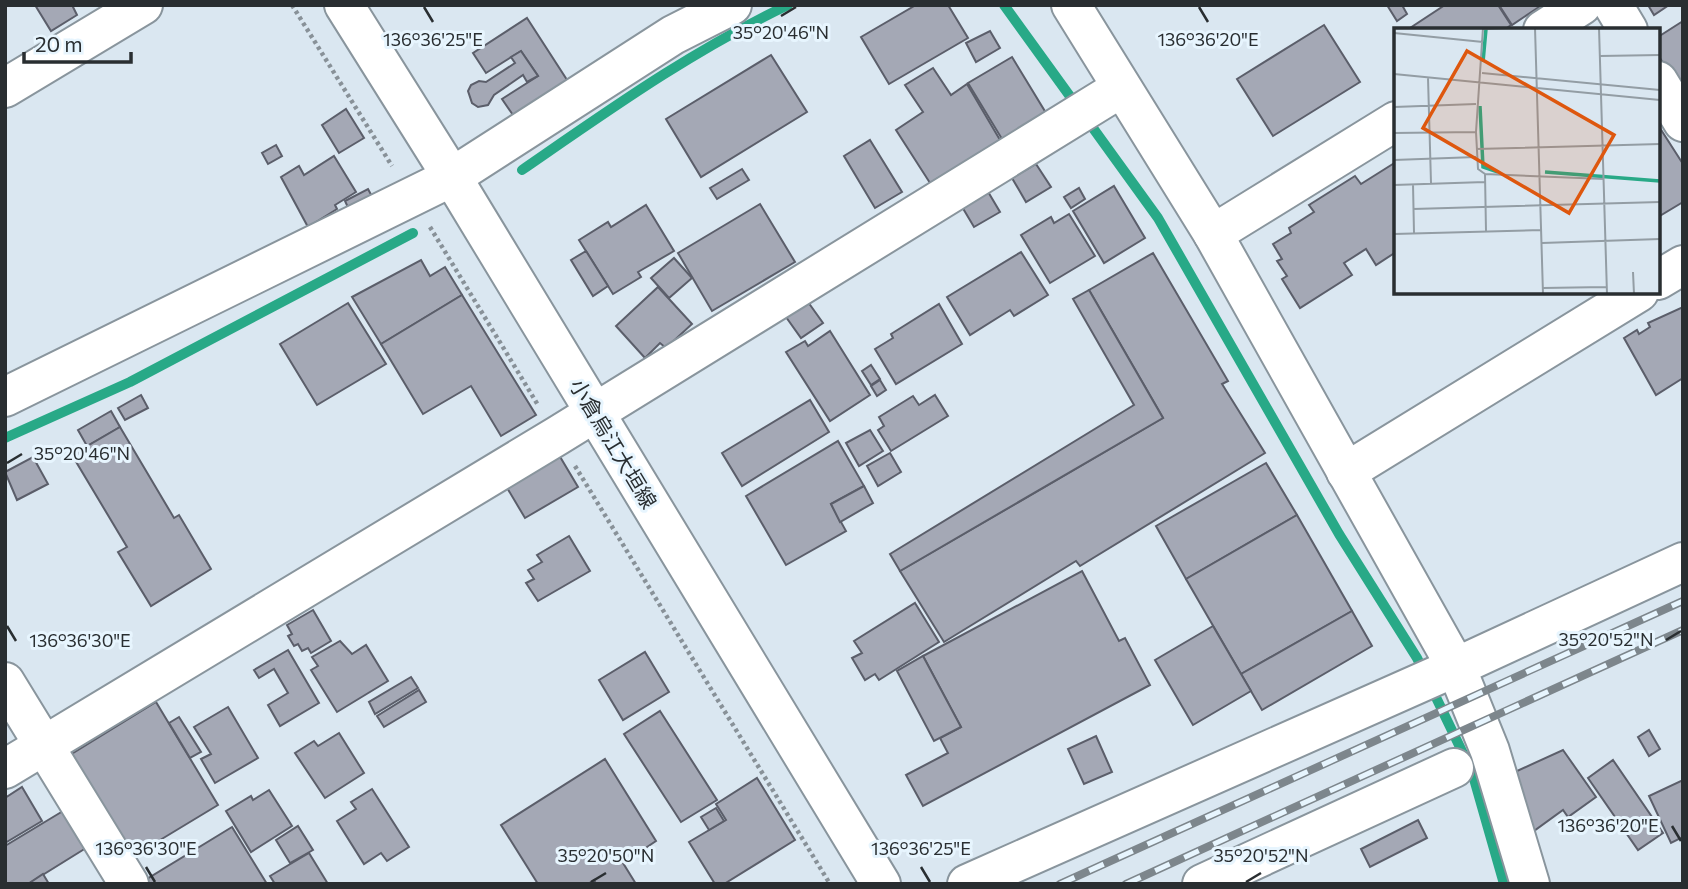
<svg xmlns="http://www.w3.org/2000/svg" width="1688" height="889" font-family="Commissioner,'Noto Sans JP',sans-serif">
<rect width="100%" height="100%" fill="#dae7f1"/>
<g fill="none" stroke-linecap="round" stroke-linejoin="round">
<!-- stream -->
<g stroke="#28a987" stroke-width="10">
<path d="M1004,5L1158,218L1339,534L1417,658L1472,772L1504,884"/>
<path d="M522,170C609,110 693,50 788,5"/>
<path d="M5,438L130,382L413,233"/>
</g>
</g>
<!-- building -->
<g fill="#a4a8b5" stroke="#5b5e6a" stroke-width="2">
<path d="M35,5H72L77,15L51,31Z"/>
<path d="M916,5H948L968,38L889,84L861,37Z"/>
<path d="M1387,5H1402L1407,14L1397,21Z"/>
<path d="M1445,5H1498L1511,25L1504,30H1407Z"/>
<path d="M1499,5H1542L1512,25Z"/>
<path d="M1648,5H1669L1654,15Z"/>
<path d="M527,18L569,83L515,118L502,99L538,76L521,51L486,73L473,53Z"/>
<path d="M1683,21V84L1678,87L1658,55V37Z"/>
<path d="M1324,25L1360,82L1273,136L1237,79Z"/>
<path d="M990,31L1000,48L976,62L966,43Z"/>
<path d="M521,51L538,76L527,82L523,75L494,95L488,105L478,107L472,103L468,91L471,85L479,81L486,82L515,63L511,57Z"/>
<path d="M771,55L807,112L701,177L666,119Z"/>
<path d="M1012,57L1046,113L1002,139L968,83Z"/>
<path d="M933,68L951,95L967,84L1000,140L930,183L896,130L923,112L905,85Z"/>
<path d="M346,109L364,138L339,153L322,125Z"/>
<path d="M1658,125L1683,164V202L1658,217Z"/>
<path d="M870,140L902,192L875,208L844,156Z"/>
<path d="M276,145L282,156L268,164L262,153Z"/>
<path d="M334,156L356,192L335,205L337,209L308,227L281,177L299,166L304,175Z"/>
<path d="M1396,162V252L1376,265L1366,249L1344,263L1352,275L1300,308L1282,279L1287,276L1277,261L1282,259L1273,244L1291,233L1289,228L1314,212L1309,205L1355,176L1361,184Z"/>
<path d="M1036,164L1051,187L1026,202L1012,178Z"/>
<path d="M742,169L749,180L717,199L710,188Z"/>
<path d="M1114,186L1145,238L1104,263L1073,211Z"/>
<path d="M1079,188L1085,199L1071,208L1064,197Z"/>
<path d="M368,189L375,202L351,214L345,201Z"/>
<path d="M987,190L1000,212L974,227L961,205Z"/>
<path d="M760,204L795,262L712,311L678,253Z"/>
<path d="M646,205L674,251L638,272L641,277L613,294L579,240L608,222L611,227Z"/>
<path d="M1069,214L1095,256L1050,283L1021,235L1051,217L1054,223Z"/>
<path d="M586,251L608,286L593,296L571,260Z"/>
<path d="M1021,252L1048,295L1014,316L1010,310L970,335L947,297Z"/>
<path d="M1153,253L1228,381L1222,384L1265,453L1080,566L1076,561L944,642L900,571L1163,418L1089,290Z"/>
<path d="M674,258L692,278L669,298L651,278Z"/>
<path d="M421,260L430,276L445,267L462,295L381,344L352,297Z"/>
<path d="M658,287L692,324L666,348L660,343L645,358L616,326Z"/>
<path d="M1089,290L1163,418L900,571L890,554L1134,405L1073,299Z"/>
<path d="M462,295L536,415L501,436L471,386L423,414L381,344Z"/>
<path d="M808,302L823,323L801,338L786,317Z"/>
<path d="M348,303L386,364L317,405L280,344Z"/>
<path d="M939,304L962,344L896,384L875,349L893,338L891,334Z"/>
<path d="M1683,307V378L1656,395L1624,338L1637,330L1639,334L1650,327L1648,323Z"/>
<path d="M830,331L870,395L830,421L786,352L805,341L808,346Z"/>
<path d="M871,365L880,379L871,385L862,371Z"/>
<path d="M880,380L886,390L877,396L871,386Z"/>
<path d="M141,395L148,408L125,420L118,408Z"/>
<path d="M935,395L948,416L891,451L878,430L884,426L879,417L913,396L919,405Z"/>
<path d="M810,400L829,432L742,486L722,453Z"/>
<path d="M111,411L120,427L87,446L78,430Z"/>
<path d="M120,427L174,518L179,515L211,569L151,606L118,552L127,547L72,455Z"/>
<path d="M870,430L883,451L859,466L846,443Z"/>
<path d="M838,441L864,486L831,504L846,531L786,565L746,496Z"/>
<path d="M890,453L901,472L878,486L867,466Z"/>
<path d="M559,455L578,487L525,518L506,486Z"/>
<path d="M33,457L48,484L17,500L5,472Z"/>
<path d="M1266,463L1297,515L1186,579L1156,526Z"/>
<path d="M864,486L873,503L840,522L831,504Z"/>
<path d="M1297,515L1352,611L1241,674L1186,579Z"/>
<path d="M569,536L590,571L538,601L526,583L534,579L528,570L542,562L537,555Z"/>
<path d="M1082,571L1119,641L1125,638L1150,685L923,806L906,775L948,753L940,738L961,727L923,656Z"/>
<path d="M915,603L939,642L879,680L875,674L865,680L852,658L862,653L854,641Z"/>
<path d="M313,610L331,641L311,653L308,648L302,651L298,644L294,646L288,636L292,634L287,625Z"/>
<path d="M1352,611L1372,646L1262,710L1241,674Z"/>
<path d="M1213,626L1251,691L1193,725L1155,660Z"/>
<path d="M340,641L352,654L366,645L388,681L337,712L311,670L318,666L312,657Z"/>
<path d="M288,650L319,703L280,726L268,705L288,693L274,669L259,678L254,670Z"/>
<path d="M645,652L669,692L623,720L599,680Z"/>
<path d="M923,656L961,727L934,741L897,671Z"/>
<path d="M411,677L418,688L375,714L369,702Z"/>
<path d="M419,690L426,702L384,727L377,716Z"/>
<path d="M156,702L218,805L132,857L70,755Z"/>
<path d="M228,707L258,758L215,783L201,759L211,754L194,727Z"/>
<path d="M660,711L717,800L681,822L624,734Z"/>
<path d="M179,717L201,752L190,758L169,723Z"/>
<path d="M1649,730L1660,749L1649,756L1638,737Z"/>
<path d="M339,733L364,773L325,798L295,753L314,741L318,746Z"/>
<path d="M1096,736L1112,772L1084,784L1068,749Z"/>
<path d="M1563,750L1596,797L1568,817L1563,810L1527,836L1513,784L1517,771Z"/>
<path d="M605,759L656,841L623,863L636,884H596L594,880L588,884H538L501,825Z"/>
<path d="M1613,760L1663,833L1638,850L1588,778Z"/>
<path d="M757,778L795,840L724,884H715L689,842L726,820L716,804Z"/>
<path d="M1683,780V837L1671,843L1649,796Z"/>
<path d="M22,787L42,821L5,843V798Z"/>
<path d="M372,789L409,847L387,861L381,853L364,864L337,821L356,809L351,802Z"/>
<path d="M269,790L292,826L251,852L226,811L251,796L253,800Z"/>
<path d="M716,808L724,821L709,830L701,817Z"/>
<path d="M63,811L86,848L28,884H5V846Z"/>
<path d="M1418,820L1427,838L1370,867L1361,849Z"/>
<path d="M298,826L313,850L290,863L276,840Z"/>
<path d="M232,827L267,884H149L147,879Z"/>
<path d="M309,853L328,884H275L270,876Z"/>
<path d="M43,874L49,884H28Z"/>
</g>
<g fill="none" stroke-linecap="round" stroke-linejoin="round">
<defs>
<g id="minor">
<path d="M1071,5L1213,234L1456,667L1490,751L1530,884"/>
<path d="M1613,5L1628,30"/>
<path d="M1543,30L1582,5"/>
<path d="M1658,81L1683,122"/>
<path d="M5,88L143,5"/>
<path d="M1213,234L1396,121"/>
<path d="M1658,280L1683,265"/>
<path d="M5,397L452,177L673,35L732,5"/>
<path d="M1346,472L1639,292"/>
<path d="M5,682L129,884"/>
<path d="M5,769L557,436L1121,88"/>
<path d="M967,884L1456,667L1683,562"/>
<path d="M1202,884L1454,768"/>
</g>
<path id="major" d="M344,5L452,177L881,884"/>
</defs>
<!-- minor casing -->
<use href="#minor" stroke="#89959d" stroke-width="42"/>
<!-- major casing -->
<use href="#major" stroke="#89959d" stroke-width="42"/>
<!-- path -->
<g stroke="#889198" stroke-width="4.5" stroke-dasharray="3.5 3.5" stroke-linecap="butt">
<path d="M292,5L392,166"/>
<path d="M430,227L538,405"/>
<path d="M575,466L830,884"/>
</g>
<!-- minor -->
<use href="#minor" stroke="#fff" stroke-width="38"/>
<!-- major -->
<use href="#major" stroke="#fff" stroke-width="38"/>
<defs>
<g id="rail">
<path d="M1060,884L1683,601"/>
<path d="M1126,884L1683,630"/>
</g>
</defs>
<!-- rail casing -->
<use href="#rail" stroke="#7d868c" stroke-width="8"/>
<!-- rail -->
<use href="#rail" stroke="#e7f5fe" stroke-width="5" stroke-dasharray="16" stroke-linecap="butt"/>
</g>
<!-- ticks -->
<path fill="none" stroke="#292e31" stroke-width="2.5" d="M424,7L433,22M1199,7L1208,22M781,16L796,7M7,463L22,454M7,626L16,641M1666,640L1681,631M1672,826L1681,841M146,867L155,882M921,867L930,882M591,882L606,873M1246,882L1261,873"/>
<g text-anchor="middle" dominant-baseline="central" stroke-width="6" stroke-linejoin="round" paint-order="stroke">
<!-- street labels -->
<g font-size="21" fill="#292e31" stroke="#e7f5fe">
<text transform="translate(614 443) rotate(59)">小倉烏江大垣線</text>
</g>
</g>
<!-- overview -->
<g transform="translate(1394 28)">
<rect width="266" height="266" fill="#dae7f1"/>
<path fill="none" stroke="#28a987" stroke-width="3.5" d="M89,34L92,1M86,78L89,139L104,144M151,144L266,153"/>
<path fill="none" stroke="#939da4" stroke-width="2" d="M89,0L82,104L84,141L91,146L92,203M141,0L149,266M205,0L213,266M89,1L115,0M0,5L89,14M206,28L266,27M88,45L266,62M0,46L266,72M34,50L37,155M0,79L82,76M0,105L82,104M82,121L266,116M0,132L82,129M91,146L210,151M19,156L20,205M0,157L91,154M19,181L266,174M0,206L147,202M148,215L266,211M239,244L240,266M149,260L212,259"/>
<path fill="#de570e" fill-opacity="0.15" stroke="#de570e" stroke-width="3.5" d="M73,23L220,107L175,185L29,100Z"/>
<rect width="266" height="266" fill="none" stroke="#292e31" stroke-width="3.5"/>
</g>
<g font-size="18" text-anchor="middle" fill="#292e31" stroke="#e7f5fe" stroke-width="6" stroke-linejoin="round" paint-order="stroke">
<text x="781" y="39">35°20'46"N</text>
<text x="433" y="46">136°36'25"E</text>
<text x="1208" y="46">136°36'20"E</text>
<text x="82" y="460">35°20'46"N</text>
<text x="1606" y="646">35°20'52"N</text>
<text x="80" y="647">136°36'30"E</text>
<text x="1608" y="832">136°36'20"E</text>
<text x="146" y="855">136°36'30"E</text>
<text x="921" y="855">136°36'25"E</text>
<text x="606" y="862">35°20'50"N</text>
<text x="1261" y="862">35°20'52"N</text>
</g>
<!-- border -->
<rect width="1688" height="889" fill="none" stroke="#292e31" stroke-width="14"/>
<!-- scale -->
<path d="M24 52v10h107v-10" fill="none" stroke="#292e31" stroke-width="3.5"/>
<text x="35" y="52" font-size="21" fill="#292e31" stroke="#e7f5fe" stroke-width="5" paint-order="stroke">20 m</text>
</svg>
